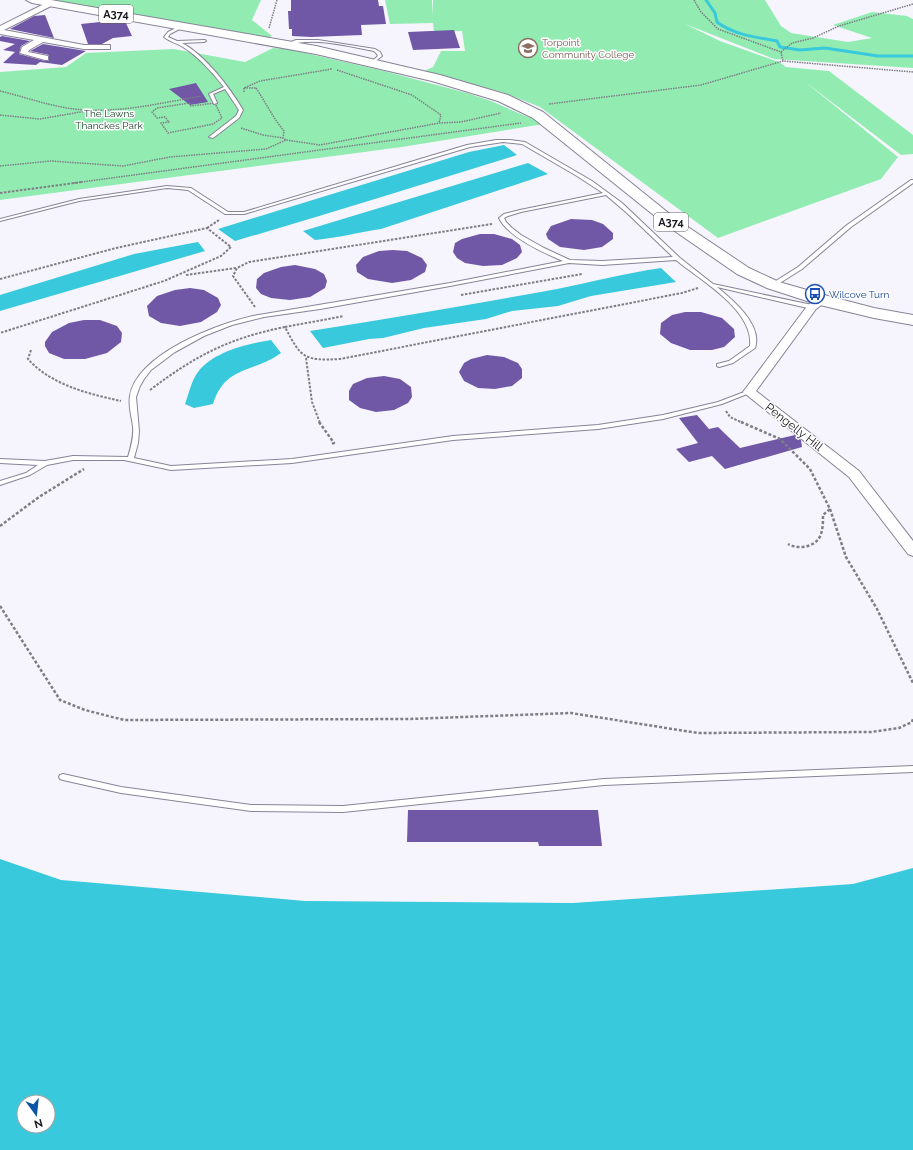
<svg xmlns="http://www.w3.org/2000/svg" width="913" height="1150" font-family="Raleway,sans-serif">
<rect width="100%" height="100%" fill="#f6f5fd"/>
<!-- green -->
<g fill="#92ecb2">
<path d="M45,0H261L252,20L272,36L268,38Z"/>
<path d="M385,0H432L433,16V0H765L781,26L791,33L848,42L872,38L833,25L872,12L907,16L913,19V68L774,59L685,24L720,41L779,62L786,67L829,71L913,135V154L901,155L804,81L898,157L881,179L718,238L540,107L502,92L422,72L433,67L441,51H465L462,31L434,32L433,23L390,24Z"/>
<path d="M273,48L288,49L384,71L467,93L491,101L544,124L402,147L0,200V72L66,67L86,53L174,49L245,62Z"/>
</g>
<!-- water -->
<g fill="#38c9dc" fill-rule="evenodd">
<path d="M504,145L517,155C423,184 330,213 235,241L218,229L469,152Z"/>
<path d="M528,163L548,174L381,229C359,232 338,238 315,240L303,231Z"/>
<path d="M198,242L205,251L0,311V295L134,254Z"/>
<path d="M661,268L676,282L591,296L558,306L512,311L486,319L424,328L383,338L369,339L323,348L310,331C393,318 475,304 557,289C592,282 626,273 661,268Z"/>
<path d="M271,340L281,353C254,373 225,365 213,404L194,408L185,404C189,394 191,381 198,372C213,352 247,344 271,340Z"/>
<path d="M0,859L61,880L305,901L573,903L853,884L913,868V1150H0ZM24,1102H48V1126H24Z"/>
</g>
<g fill="none" stroke-linecap="round" stroke-linejoin="round">
<!-- stream -->
<path stroke="#38c9dc" stroke-width="3" d="M706,0L715,13L717,22C734,35 756,37 777,41L780,47L800,50L825,48L878,56H913"/>
</g>
<!-- building -->
<g fill="#7058a6">
<path d="M291,0H378L379,6H383L386,24L361,25L362,35L311,37L292,36V29H289L288,11H291Z"/>
<path d="M45,15L54,38L10,29L34,16Z"/>
<path d="M119,20L125,21L132,36L113,38L102,44H88L81,24Z"/>
<path d="M454,30L460,48L413,50L408,32Z"/>
<path d="M2,36L30,41L21,46L19,54L45,61H49V55L30,51L43,44L86,51L62,65L40,62L36,65L3,63L15,52L3,50L15,44L0,41V37Z"/>
<path d="M196,83L208,102L190,105L169,89Z"/>
<path d="M571,219L592,220L603,224L613,233V239L602,247L584,250L560,247L548,239L546,234L551,226Z"/>
<path d="M494,234L512,239L520,245L522,252L517,258L502,265L483,266L465,263L457,258L453,252L455,243L462,239L480,234Z"/>
<path d="M393,250L407,251L422,258L427,265L425,272L411,280L392,283L368,279L357,272L356,265L363,257L379,251Z"/>
<path d="M295,265L315,269L324,274L327,281L325,288L310,297L290,300L271,298L261,294L256,288L257,279L264,273L281,267Z"/>
<path d="M190,288L204,290L218,298L221,305L217,312L201,322L180,326L161,323L149,316L147,306L157,296L175,290Z"/>
<path d="M685,312H701L722,318L734,329L735,337L724,347L712,350H690L671,343L660,334L661,323L672,315Z"/>
<path d="M84,320H100L117,326L122,333L121,342L107,353L85,359H64L49,353L45,346V342L52,332L69,323Z"/>
<path d="M487,355L504,357L518,363L522,369V378L512,386L495,389L478,388L464,381L459,372L464,363L471,359Z"/>
<path d="M384,376L400,379L411,387L412,397L408,403L394,410L376,412L360,408L349,400V391L353,384L367,378Z"/>
<path d="M697,415L709,429L718,427L740,448L795,435L801,440L802,447L725,469L712,456L689,462L676,449L698,443L679,418Z"/>
<path d="M408,810H598L602,846H539L538,842H407Z"/>
</g>
<g fill="none" stroke-linecap="round" stroke-linejoin="round">
<defs>
<g id="lane">
<path d="M182,25L185,26L170,34L168,37L177,41L205,40L206,41L204,42L182,43C205,55 230,88 243,110L239,118L213,138L209,137L236,116L239,110L225,89L213,94L217,103L214,104L209,94L224,87C212,72 199,57 183,47C177,43 170,42 164,37L168,32Z"/>
<path d="M296,40H318L375,49L380,52L382,56L373,63L371,62L378,56L377,54L374,51C346,46 316,37 288,45L286,44Z"/>
<path d="M496,140H510L525,142L592,181L622,203L680,258L713,284L812,305L815,307L812,309L717,287C733,300 763,325 755,348L733,363L719,367L717,366V364L729,361L750,346C754,310 700,280 676,260L602,265L569,263L450,286L320,309L264,317L232,325L204,336L175,352L151,370L144,379L140,386L136,397L139,431L138,443L134,458L171,466L292,459L453,436L598,425L663,415L718,402L747,391L749,390L752,392L722,404L663,419L598,429L453,440L292,463L171,470L124,460H73L47,465L30,475L0,485V481L26,473L38,465L0,463V459L45,461L73,456L128,457C131,447 134,437 133,427C132,417 128,406 130,396C137,354 217,324 253,316L450,283L563,261C544,253 508,237 499,218L504,214L520,210L603,193L577,176L522,144L503,142L470,147L244,214H225L188,190L167,188L79,201L0,221V219L79,199L167,186L191,188L228,212H244L467,145ZM606,195L627,213L673,257L602,261L570,260L544,248L521,235L512,228L506,222L504,218L508,216L521,212Z"/>
<path d="M911,180H913V183L851,227L802,269L775,286H771V284L798,267L847,225Z"/>
<path d="M913,766V772L604,785L343,812L251,811L121,793L63,780L60,779L59,777L60,775L63,774L121,787L251,805L343,806L604,779Z"/>
</g>
<g id="street">
<path d="M50,1H53V5L4,30L84,45H110V49H84L43,42L29,50L28,52L48,56V60H45L20,53L22,47L34,40L0,34V26Z"/>
<path d="M822,297L828,300L816,309L756,391L859,471L913,541V556L908,554L849,477L743,392L808,305Z"/>
</g>
<path id="primary" d="M26,0H51L316,46L440,75L508,95L543,112L676,219L749,268L779,282L828,296L874,308L913,315V325L874,318L816,304L767,288L737,274L666,225L533,118L498,101L432,81L316,54L32,3Z"/>
</defs>
<!-- lane casing -->
<use href="#lane" stroke="#888397" stroke-width="2"/>
<!-- street casing -->
<use href="#street" stroke="#888397" stroke-width="2"/>
<!-- primary casing -->
<use href="#primary" stroke="#888397" stroke-width="2"/>
<!-- path-far2 -->
<g stroke="#7f7d85" stroke-width="1.5" stroke-dasharray="1.5 1" stroke-linecap="butt">
<path d="M694,0L701,12L718,29L781,52"/>
<path d="M269,28L277,0"/>
<path d="M781,52L792,43L813,38L839,26L913,4"/>
<path d="M781,52L783,61"/>
<path d="M337,70L412,95L441,115L439,123"/>
<path d="M244,88H256"/>
<path d="M256,88C266,103 273,118 284,131L283,138L286,140"/>
<path d="M0,91C25,97 49,106 74,109C117,114 160,103 202,96"/>
<path d="M244,92V88L260,81L332,69"/>
<path d="M189,103L191,106L215,103L222,118L213,124L168,133L161,123L169,122L165,117L157,118L152,112L157,108Z"/>
<path d="M549,104L701,85L783,61L913,72"/>
<path d="M0,115L40,119L86,111"/>
<path d="M241,128L263,135L283,138"/>
<path d="M0,166L51,161L123,166L170,157L266,149L286,140L320,145L439,123L461,122L501,113"/>
<path d="M74,183L521,123"/>
</g>
<!-- path-far1 -->
<g stroke="#7f7d85" stroke-width="2" stroke-dasharray="2.5 1.5" stroke-linecap="butt">
<path d="M0,193L82,182"/>
<path d="M207,228L219,220"/>
<path d="M186,275L236,268"/>
<path d="M0,279L116,248L207,228L231,247L221,256L164,281L0,333"/>
<path d="M461,295L582,274"/>
<path d="M255,307L233,276L237,268L249,262L492,224"/>
<path d="M285,327L344,316"/>
<path d="M31,350L28,359C51,385 89,394 121,401"/>
<path d="M306,358L312,402L320,423"/>
<path d="M150,390C195,356 229,338 285,327C301,358 304,361 340,359L682,293L698,288"/>
<path d="M726,411L730,417L743,423"/>
</g>
<!-- path -->
<g stroke="#7f7d85" stroke-width="2.5" stroke-dasharray="3 2" stroke-linecap="butt">
<path d="M319,422L334,443L332,444"/>
<path d="M741,422L780,439L810,469L830,509L823,515C823,521 823,528 821,534C817,547 799,550 788,544"/>
<path d="M830,509L846,557L877,609L913,683"/>
<path d="M0,526L39,497L84,469"/>
<path d="M0,606L60,700L85,710L124,720L409,719L571,713L698,733L871,732L899,728L912,722L913,719"/>
</g>
<!-- lane -->
<use href="#lane" fill="#fff" fill-rule="evenodd"/>
<!-- street -->
<use href="#street" fill="#fff" fill-rule="evenodd"/>
<!-- primary -->
<use href="#primary" fill="#fff" fill-rule="evenodd"/>
</g>
<!-- icons -->
<defs>
<symbol id="school-ring" viewBox="-11 -11 22 22"><circle r="9.5" fill="#fff" stroke="#8d6e63" stroke-width="1.5"/><path d="M0-5L7-2L0 1L-7-2ZM-4 1L0 2.5L4 1V4Q0 6-4 4Z" fill="#8d6e63"/></symbol>
<symbol id="bus-ring" viewBox="-11 -11 22 22"><circle r="9.5" fill="#fff" stroke="#1a4fb4" stroke-width="1.5"/><path d="M-5-6H5V4H4V6H2V4H-2V6H-4V4H-5ZM-3.5-4V0h7V-4ZM-3.5 1.2v1.5H-2V1.2ZM2 1.2v1.5H3.5V1.2Z" fill="#1a4fb4"/></symbol>
</defs>
<g fill-rule="evenodd">
<use href="#school-ring" x="517" y="37" width="22" height="22"/>
<use href="#bus-ring" x="804" y="283" width="22" height="22"/>
</g>
<g text-anchor="middle" dominant-baseline="central" stroke-width="3" stroke-linejoin="round" paint-order="stroke">
<!-- far-education labels -->
<g font-size="10" fill="#785e54" stroke="#fff" text-anchor="start">
<text x="542" y="42">Torpoint<tspan x="542" dy="12">Community College</tspan></text>
</g>
<!-- far-park labels -->
<g font-size="10" fill="#1d432c" stroke="#fff">
<text x="109" y="113">The Lawns<tspan x="109" dy="12">Thanckes Park</tspan></text>
</g>
<!-- far-transit labels -->
<g font-size="10" fill="#164399" stroke="#fff" text-anchor="start">
<text x="829" y="294">Wilcove Turn</text>
</g>
<!-- shield labels -->
<g fill="#fff" stroke="#5f5e63" stroke-width="1">
<rect x="99" y="5" width="34" height="18" rx="3"/>
<rect x="654" y="213" width="34" height="18" rx="3"/>
</g>
<g font-size="11" font-weight="bold" fill="#1b1920">
<text x="116" y="14">A374</text>
<text x="671" y="222">A374</text>
</g>
<!-- street labels -->
<g font-size="12" fill="#1b1920" stroke="#fff">
<text transform="translate(794 427) rotate(38)">Pengelly Hill</text>
</g>
</g>
<!-- north arrow -->
<g transform="translate(36 1114) rotate(165)"><circle r="19" fill="#ffffff" stroke="#a4a3a6"/>
<path d="M0-3L7 15L0 10L-7 15Z" fill="#0a55a4"/>
<text y="-6" font-size="11" font-weight="bold" text-anchor="middle" fill="#1b1920">N</text>
</g>
</svg>
